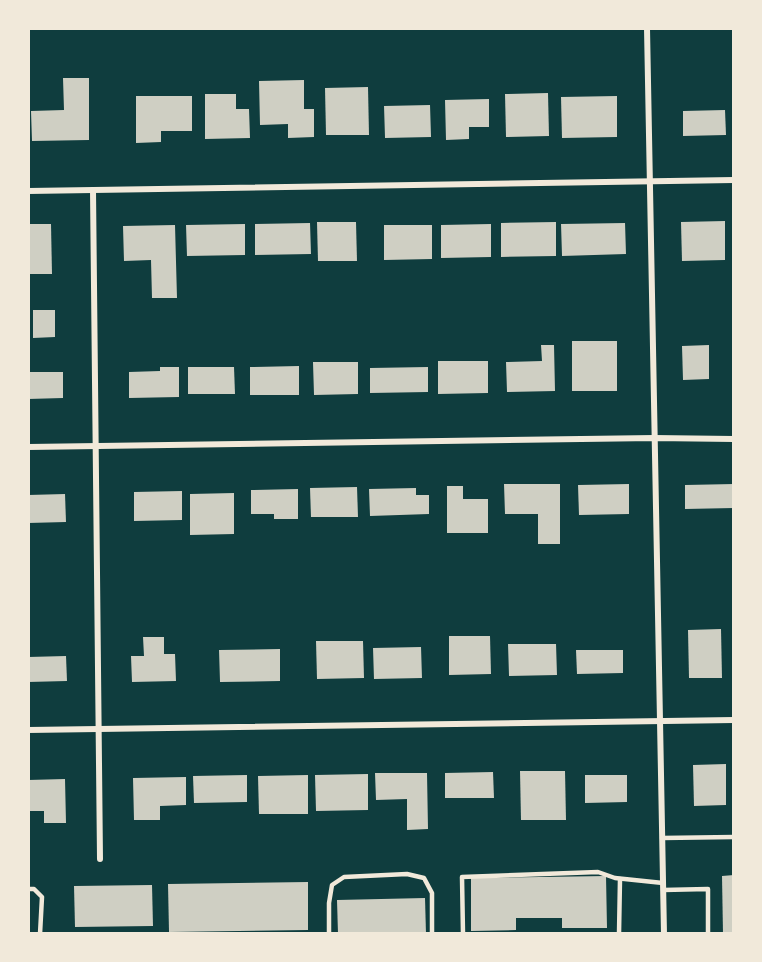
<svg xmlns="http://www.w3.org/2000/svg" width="762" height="962" font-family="'Asap Condensed',sans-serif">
<rect width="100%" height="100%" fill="#0f3d3e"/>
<!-- building -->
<g fill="#cfcfc3">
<path d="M63,78H89V140L32,141L31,111L64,110Z"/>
<path d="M304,80V109H314V137L288,138V124L260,125L259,81Z"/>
<path d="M368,87L369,135H326L325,88Z"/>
<path d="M548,93L549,136L506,137L505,94Z"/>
<path d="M205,94H236V109H249L250,138L205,139Z"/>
<path d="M136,96H192V131H161V142L136,143Z"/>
<path d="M617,96V137L562,138L561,97Z"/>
<path d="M489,99V127H469V139L446,140L445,100Z"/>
<path d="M430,105L431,137L385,138L384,106Z"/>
<path d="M725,110L726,135L683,136V111Z"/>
<path d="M725,221V260L682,261L681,222Z"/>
<path d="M317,222H356L357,261H318Z"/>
<path d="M556,222V256L501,257V223Z"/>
<path d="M310,223L311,254L255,255V224Z"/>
<path d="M625,223L626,254L562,256L561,224Z"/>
<path d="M28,224H51L52,274H28Z"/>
<path d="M245,224V255L187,256L186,225Z"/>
<path d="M491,224V257L441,258V225Z"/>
<path d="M175,225L177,298H152L151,260L124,261L123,226Z"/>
<path d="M384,225H432V259L384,260Z"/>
<path d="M33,310H55V337L33,338Z"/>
<rect x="572" y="341" width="45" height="50"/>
<path d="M541,345H554L555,391L507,392L506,362L542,361Z"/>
<path d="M709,345V379L683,380L682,346Z"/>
<path d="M438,361H488V393L438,394Z"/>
<path d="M313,362H358V394L314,395Z"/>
<path d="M299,366V395H250V367Z"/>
<path d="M160,367H179V397L129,398V372L160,371Z"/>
<path d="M188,367H234L235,394H188Z"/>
<path d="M428,367V392L370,393V368Z"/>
<path d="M28,372H63V398L28,399Z"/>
<path d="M504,484H560V544H538V514H505Z"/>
<path d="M629,484V514L579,515L578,485Z"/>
<path d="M734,484V508L685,509V485Z"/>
<path d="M447,486H463V499H488V533H447Z"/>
<path d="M357,487L358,517H311L310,488Z"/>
<path d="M416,488V495H429V514L370,516L369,489Z"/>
<path d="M298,489V519H274V514H251V490Z"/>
<path d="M182,491V520L134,521V492Z"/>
<path d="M234,493V534L190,535V494Z"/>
<path d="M65,494L66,522L28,523V495Z"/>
<path d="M721,629L722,678H689L688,630Z"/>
<path d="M449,636H490L491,674L449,675Z"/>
<path d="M143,637H164V654H175L176,681L132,682L131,656H144Z"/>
<path d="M316,641H363L364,678L317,679Z"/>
<path d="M508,644H556L557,675L509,676Z"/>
<path d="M421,647L422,678L374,679L373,648Z"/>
<path d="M280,649V681L220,682L219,650Z"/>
<path d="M576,650H623V673L577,674Z"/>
<path d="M66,656L67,681L28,682V657Z"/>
<path d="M726,764V805L694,806L693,765Z"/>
<path d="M520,771H565L566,820H521Z"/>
<path d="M493,772L494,798H445V773Z"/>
<path d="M375,773H427L428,829L407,830V799L376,800Z"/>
<path d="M368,774V810L316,811L315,775Z"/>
<path d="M247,775V802L194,803L193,776Z"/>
<path d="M308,775V814H259L258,776Z"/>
<path d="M585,775H627V802L585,803Z"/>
<path d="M186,777V805L160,806V820H134L133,778Z"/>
<path d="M65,779L66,823H44V811H28V780Z"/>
<path d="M734,875V934H723L722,876Z"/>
<path d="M606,876L607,928H562V918H516V930L471,931V878Z"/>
<path d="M308,882V930L169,932L168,884Z"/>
<path d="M152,885L153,926L75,927L74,886Z"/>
<path d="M425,898L426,934H338L337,900Z"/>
</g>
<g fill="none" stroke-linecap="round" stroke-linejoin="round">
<!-- service -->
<g stroke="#f1e9da" stroke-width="4.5">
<path d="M662,838L734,837"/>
<path d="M28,889H34L42,897L40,934"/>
<path d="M663,890L708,889V934"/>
<path d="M329,934V903L332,885L344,877L407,874L424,878L432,893V934"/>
<path d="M463,934L462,877L598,872L615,878L663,883"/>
<path d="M619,934L620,879"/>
</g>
<!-- minor -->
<g stroke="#f1e9da" stroke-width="6">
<path d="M647,28L664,934"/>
<path d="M93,190L100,859"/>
<path d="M28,191L734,180"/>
<path d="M28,447L654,438L734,439"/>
<path d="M28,730L734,720"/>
</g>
</g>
<!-- border -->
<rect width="762" height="962" fill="none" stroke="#f1e9da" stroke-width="60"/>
</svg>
